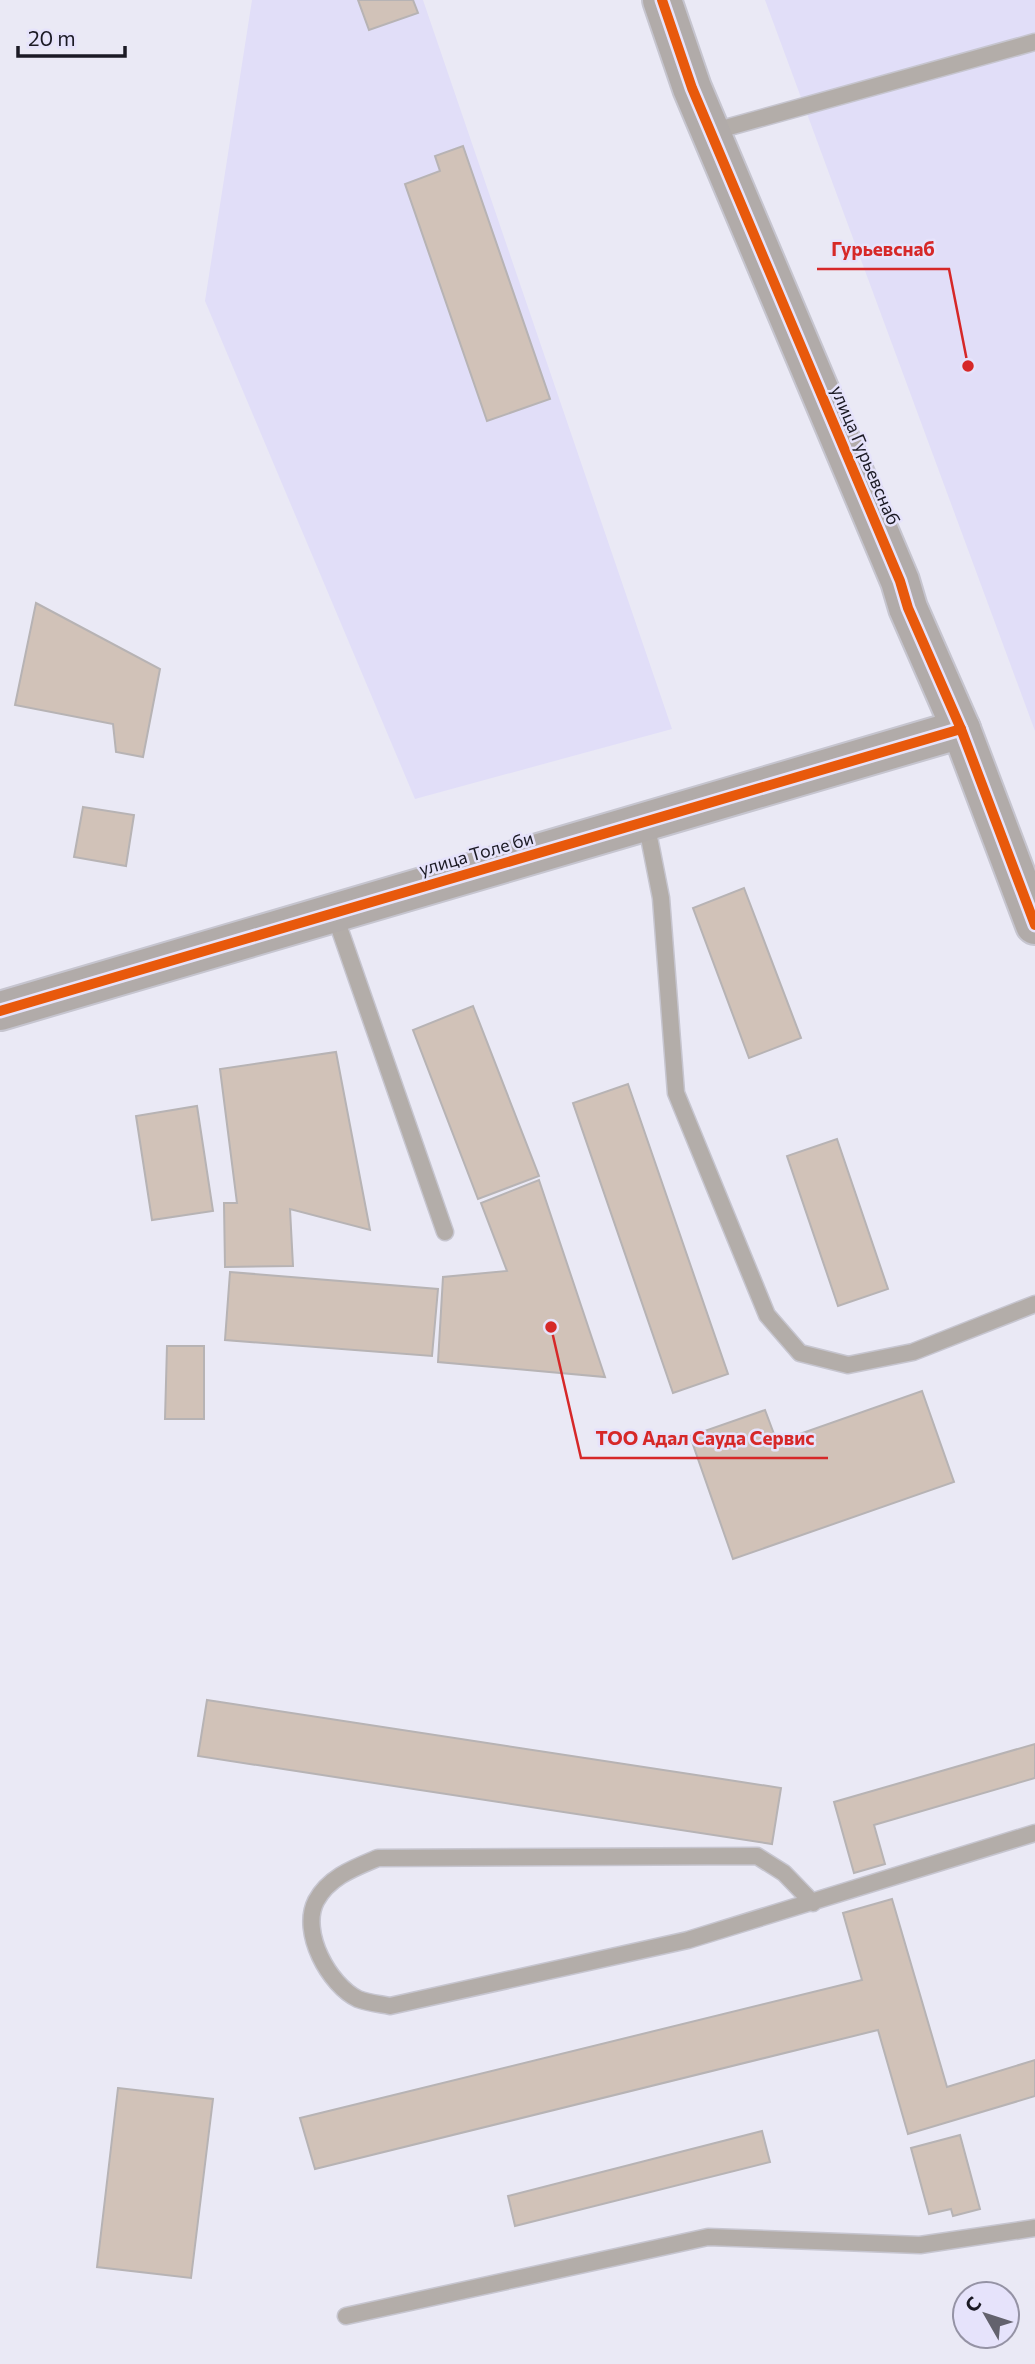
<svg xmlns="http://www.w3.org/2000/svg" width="1035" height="2364" font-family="Commissioner,sans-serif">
<rect width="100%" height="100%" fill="#eae9f5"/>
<!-- built -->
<g fill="#e1def8">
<path d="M252,0H423L672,729L415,799L205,301Z"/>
<path d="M765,0H1035V731Z"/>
</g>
<!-- building -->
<g fill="#d1c2b8" stroke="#b7b3b4" stroke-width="2">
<path d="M358,0H413L418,13L369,30Z"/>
<path d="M463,146L550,399L487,421L405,184L440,171L435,156Z"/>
<path d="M36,603L160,669L143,757L116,752L113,724L15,705Z"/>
<path d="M83,807L134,815L126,866L74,857Z"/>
<path d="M744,888L801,1038L749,1058L693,908Z"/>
<path d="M473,1006L539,1176L478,1199L413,1030Z"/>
<path d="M336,1052L370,1230L290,1209L293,1266L225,1267L224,1203H237L220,1069Z"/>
<path d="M628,1084L728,1374L673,1393L573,1103Z"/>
<path d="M197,1106L213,1211L152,1220L136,1116Z"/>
<path d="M837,1139L888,1289L838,1306L787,1156Z"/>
<path d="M539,1180L605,1377L438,1362L443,1277L507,1271L481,1203Z"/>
<path d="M230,1272L438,1289L432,1356L225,1340Z"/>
<path d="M167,1346H204V1419H165Z"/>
<path d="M922,1391L954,1482L733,1559L690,1436L765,1410L777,1442Z"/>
<path d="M207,1700L781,1788L772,1844L198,1756Z"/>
<path d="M1035,1744V1778L874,1825L885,1864L854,1873L834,1802Z"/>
<path d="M892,1899L947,2087L1035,2060V2096L908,2134L878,2030L315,2169L300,2118L862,1980L843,1913Z"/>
<path d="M118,2088L213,2099L191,2278L97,2267Z"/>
<path d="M762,2131L770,2162L515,2226L508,2196Z"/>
<path d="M960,2135L980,2209L953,2216L951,2209L929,2214L911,2148Z"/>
</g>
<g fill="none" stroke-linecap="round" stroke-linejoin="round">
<defs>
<g id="lane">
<path d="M711,132L1035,42"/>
<path d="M646,822L661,898L676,1093L767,1315L800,1353L848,1365L913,1352L1035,1304"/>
<path d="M334,913L445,1232"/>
<path d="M813,1903L784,1873L757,1856L378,1858C354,1868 329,1877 316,1901C300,1932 329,1985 358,1999C368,2003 380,2004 390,2006L688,1940L1035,1833"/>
<path d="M346,2316L708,2237L920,2245L1035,2228"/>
</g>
<g id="secondary">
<path d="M662,0L692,88L900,581L908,608L961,729L1035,925"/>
<path d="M0,1011L961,729"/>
</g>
</defs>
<!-- lane casing -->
<use href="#lane" stroke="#c6c5cf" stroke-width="19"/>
<!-- secondary casing -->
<use href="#secondary" stroke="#c6c5cf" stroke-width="42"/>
<!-- lane -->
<use href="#lane" stroke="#b3ada9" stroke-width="16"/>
<!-- secondary -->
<use href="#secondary" stroke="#b1aba9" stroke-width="38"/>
<defs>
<g id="cycleway">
<path d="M662,0L692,88L900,581L908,608L961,729L1035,925"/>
<path d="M0,1011L961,729"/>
</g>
</defs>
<!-- cycleway casing -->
<use href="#cycleway" stroke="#e6e3fb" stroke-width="15"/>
<!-- cycleway -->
<use href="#cycleway" stroke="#e8590c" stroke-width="10"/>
</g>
<g text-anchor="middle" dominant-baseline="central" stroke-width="5" stroke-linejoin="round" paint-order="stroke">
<!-- street labels -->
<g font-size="18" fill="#1b1a24" stroke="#e6e3fb">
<text transform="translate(866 455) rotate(67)">улица Гурьевснаб</text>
<text transform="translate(476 853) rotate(-16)">улица Толе би</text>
</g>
</g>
<!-- callouts -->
<path fill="none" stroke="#d62828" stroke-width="2.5" d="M968 366L949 269H817M551 1327L581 1458H828"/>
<g fill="#d62828" stroke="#e6e3fb" stroke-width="2.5">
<circle cx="968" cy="366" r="7"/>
<circle cx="551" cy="1327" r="7"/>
</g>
<g font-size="19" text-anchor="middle" font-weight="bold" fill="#d62828" stroke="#e6e3fb" stroke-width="5" stroke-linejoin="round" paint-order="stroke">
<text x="883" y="256">Гурьевснаб</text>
<text x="705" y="1445">ТОО Адал Сауда Сервис</text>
</g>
<!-- north arrow -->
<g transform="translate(986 2315) rotate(309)"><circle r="33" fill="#e6e3fb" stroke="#9593a5" stroke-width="2"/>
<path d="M0-5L12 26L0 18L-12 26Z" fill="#63626d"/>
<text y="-10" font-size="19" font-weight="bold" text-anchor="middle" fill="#1b1a24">С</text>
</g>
<!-- scale -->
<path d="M18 46v10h107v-10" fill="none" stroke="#1b1a24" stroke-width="3.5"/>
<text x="28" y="46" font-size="21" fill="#1b1a24" stroke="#e6e3fb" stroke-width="5" paint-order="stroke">20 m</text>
</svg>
